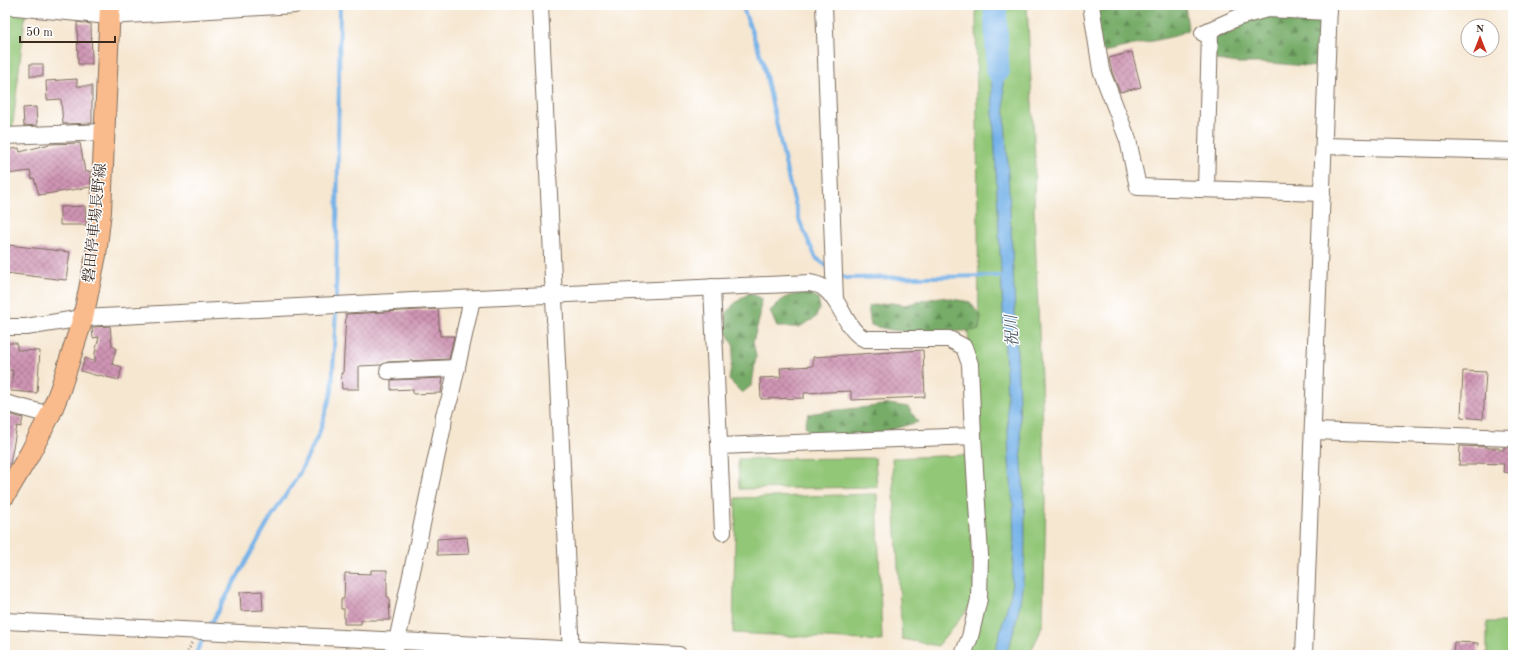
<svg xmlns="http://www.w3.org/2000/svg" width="1518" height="660" font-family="'Old Standard TT','Noto Serif JP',serif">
<defs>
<pattern id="forest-firs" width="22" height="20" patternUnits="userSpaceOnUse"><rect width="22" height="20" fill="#76ac68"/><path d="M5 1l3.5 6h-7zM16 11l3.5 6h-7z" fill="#628c55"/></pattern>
<pattern id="building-cross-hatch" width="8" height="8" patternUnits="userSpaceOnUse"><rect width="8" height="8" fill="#cf94b4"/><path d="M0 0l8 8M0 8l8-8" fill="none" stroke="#a97992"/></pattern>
</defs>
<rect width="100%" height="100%" fill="#fff"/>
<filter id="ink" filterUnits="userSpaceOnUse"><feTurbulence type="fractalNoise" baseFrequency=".025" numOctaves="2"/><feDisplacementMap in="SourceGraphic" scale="8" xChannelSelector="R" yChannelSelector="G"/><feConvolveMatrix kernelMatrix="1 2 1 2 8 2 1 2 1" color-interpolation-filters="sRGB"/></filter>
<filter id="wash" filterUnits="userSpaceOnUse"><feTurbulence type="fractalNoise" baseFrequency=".012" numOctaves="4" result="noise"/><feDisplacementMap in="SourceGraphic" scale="16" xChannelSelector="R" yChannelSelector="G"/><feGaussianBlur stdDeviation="0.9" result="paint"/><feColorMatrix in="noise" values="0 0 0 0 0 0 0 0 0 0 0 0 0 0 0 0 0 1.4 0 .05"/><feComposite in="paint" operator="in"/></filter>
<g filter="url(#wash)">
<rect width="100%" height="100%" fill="#f6e7d1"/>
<!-- green -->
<g fill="#93c778" stroke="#67784b">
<path d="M976,5H1027L1035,159L1034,210L1046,500L1043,626L1029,655H958L975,600L938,646L902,639L892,458L965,455L975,595L981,513L968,331L979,330Z"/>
<path d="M5,6L26,8L12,132L5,133Z"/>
<path d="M875,458L877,487L739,489L738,459Z"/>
<path d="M877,494L882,641L733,633L736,498Z"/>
<path d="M1510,583H1513V655H1487V622H1508Z"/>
</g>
<!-- forest -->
<g fill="url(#forest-firs)" stroke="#586b43">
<path d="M1091,5H1185L1188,30L1175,36L1098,53Z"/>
<path d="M1323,12L1328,52L1316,67L1272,63H1238L1209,59L1210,30L1253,13Z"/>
<path d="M749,293L761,298L760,316L753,342L756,356L752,385L742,393L729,380L734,347L726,331V314L734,304Z"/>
<path d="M808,293L818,298L820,308L815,318L799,327H777L770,311C784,297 787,295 808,293Z"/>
<path d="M940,297L970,302L981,317L979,330C943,332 905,336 871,325L868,306L891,303L904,305Z"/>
<path d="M889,404L908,407L918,422L879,433L812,438L805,425L808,414C835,409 862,409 889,404Z"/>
</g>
<!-- water -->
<path fill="#76b2e8" stroke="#586e83" d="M989,32L1001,44C1008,170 1015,297 1020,423C1023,503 1035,577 1006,655H994L1011,593L1014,547L1013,503L1009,461L1006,372Z"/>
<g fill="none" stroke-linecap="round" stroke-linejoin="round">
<!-- stream -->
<g stroke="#76b2e8" stroke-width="4">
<path d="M742,5L763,62L789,181L800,222L816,258L830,268"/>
<path d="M838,275L844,278L1004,276"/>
<path d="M336,301L340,5"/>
<path d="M209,627L270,519L298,476L319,434L332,391L336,309"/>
<path d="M195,655L205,635"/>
</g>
<!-- river -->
<path stroke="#76b2e8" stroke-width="23" d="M995,5L998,71"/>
</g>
<g id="blocks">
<!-- building -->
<g fill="url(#building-cross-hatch)">
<path d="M77,22L91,24L92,64H78Z"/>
<path d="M1132,52L1141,87L1120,92L1112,72L1109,58Z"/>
<rect x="30" y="64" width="13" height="12"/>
<path d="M77,79V86H92V123L63,124L61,99L47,100L46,81Z"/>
<path d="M36,107L37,125L24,126L23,108Z"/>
<path d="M80,143L85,172L90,171L91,187L39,195L34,178L32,179L30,171L7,174V171H5V150L19,148L20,152L50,144Z"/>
<path d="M85,206L86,225H60V207Z"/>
<path d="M8,245L70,252L66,280L5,273Z"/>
<path d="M438,309L440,336H454L449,359L388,362L381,365L359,366V389H342L341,373H343L346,314Z"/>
<path d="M110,326L112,346L116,348L112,364L122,367L119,380L99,375L98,376L81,371L85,358L95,362V353L99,337L93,338L92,327Z"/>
<path d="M5,343H17V350L40,351L37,393L11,391L13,370H5Z"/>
<path d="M923,350L925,397L851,400V391L804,393V398L761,399L760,378L781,377L780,368L813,366V357Z"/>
<path d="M1463,371L1486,372L1483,419L1461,417Z"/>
<path d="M443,378L441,393L413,394V389L391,390V380Z"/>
<path d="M5,413L23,418L21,427L17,426L10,464H5Z"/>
<path d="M1460,446L1488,447V448H1499V450H1504V447H1513V473L1503,472L1504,464L1476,463V465H1459Z"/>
<path d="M467,537L469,554L437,555V539Z"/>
<path d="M371,570H387V597H389L390,620H361V624H344V609H341V599H344L345,573L371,574Z"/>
<path d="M262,591L263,610L241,611L240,592Z"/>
<path d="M1454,642L1478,643L1477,655H1453Z"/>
</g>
</g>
</g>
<g filter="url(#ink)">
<use href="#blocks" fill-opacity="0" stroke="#7c6c5d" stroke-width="1"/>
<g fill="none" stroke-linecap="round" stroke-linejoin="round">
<defs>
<g id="minor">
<path d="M540,5L571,655"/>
<path d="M824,5L835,300"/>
<path d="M1091,5L1101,70L1128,140L1138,187L1322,193"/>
<path d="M5,6L109,16L295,5"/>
<path d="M1203,33L1239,17L1267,9L1329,12"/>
<path d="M5,136L105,132"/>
<path d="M1324,146L1513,151"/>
<path d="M1206,189L1210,30"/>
<path d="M712,287L723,532"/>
<path d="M5,327H26L83,318L413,301L810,283C814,284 821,285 824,288C842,301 845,330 865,339H949L964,347L970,364L973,436"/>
<path d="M388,371L457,368"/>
<path d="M5,403L50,415"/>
<path d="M1313,431L1513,438"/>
<path d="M720,446L973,436L980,555L979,599L970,637L963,655"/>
<path d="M5,621L679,655"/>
<path d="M394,655L443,426L444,415L450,398L472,299"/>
<path d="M1304,655L1329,5"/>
</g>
<path id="major" d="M5,495L29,455L50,415L60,390L83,318L96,255L101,211L110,5"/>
</defs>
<!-- minor casing -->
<use href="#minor" stroke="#7c6c5d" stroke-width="18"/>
<!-- major casing -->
<use href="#major" stroke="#7c6c5d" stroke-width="22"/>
<!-- path -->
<path stroke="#7c6c5d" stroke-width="2.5" stroke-dasharray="1 3" stroke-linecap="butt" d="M186,655L192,643"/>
<!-- minor -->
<use href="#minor" stroke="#fff" stroke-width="16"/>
<!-- major -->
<use href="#major" stroke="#fabb8c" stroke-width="20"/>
</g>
</g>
<g text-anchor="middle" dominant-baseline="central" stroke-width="3" stroke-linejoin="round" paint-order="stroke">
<!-- street labels -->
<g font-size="15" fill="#3b2a1e" stroke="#fff">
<text transform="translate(96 223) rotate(-84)">磐田停車場長野線</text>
</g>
<!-- water labels -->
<g font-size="16" font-style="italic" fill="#505a65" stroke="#fff">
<text transform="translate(1013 331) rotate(-93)">祝川</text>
</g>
</g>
<!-- margin -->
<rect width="1518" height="660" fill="none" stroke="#fff" stroke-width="20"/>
<!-- north arrow -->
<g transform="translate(1480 38)"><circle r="19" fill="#ffffff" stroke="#b1aaa5"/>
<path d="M0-3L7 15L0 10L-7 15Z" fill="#c8321e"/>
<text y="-6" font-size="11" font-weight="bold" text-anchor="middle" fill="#3b2a1e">N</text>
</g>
<!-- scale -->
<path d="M20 36v6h95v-6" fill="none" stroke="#3b2a1e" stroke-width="2"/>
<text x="26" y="36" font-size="12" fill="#3b2a1e" stroke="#ffffff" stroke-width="3" paint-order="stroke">50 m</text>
</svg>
